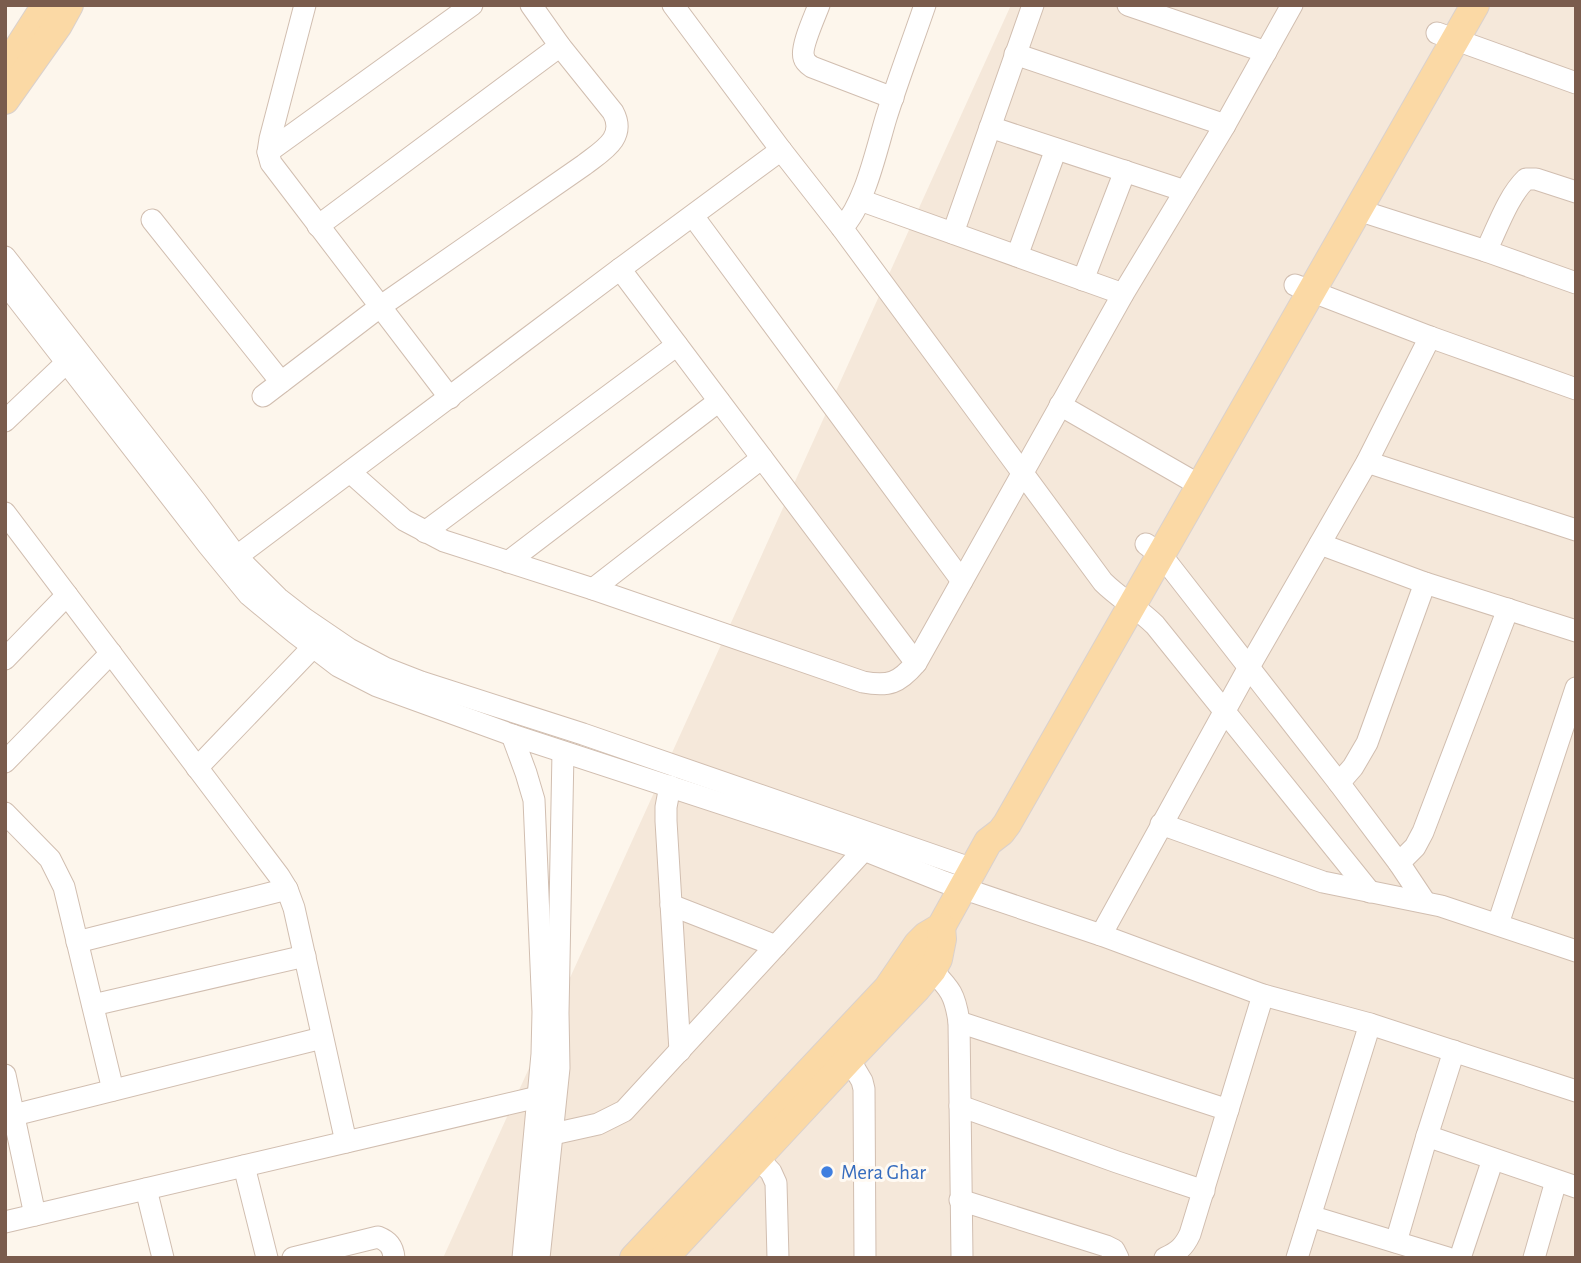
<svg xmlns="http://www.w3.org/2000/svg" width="1581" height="1263" font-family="'Alegreya Sans',sans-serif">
<rect width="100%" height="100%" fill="#fdf6ec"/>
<!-- residential -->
<path fill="#f5e8da" d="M1011,5H1576V1258H443Z"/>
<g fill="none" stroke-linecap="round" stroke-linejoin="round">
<defs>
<g id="minor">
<path d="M305,5L270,139L268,152L271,163L450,398"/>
<path d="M673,5L781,150L842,228L1103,582C1119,598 1139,609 1155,625L1370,892"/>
<path d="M819,5C815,16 800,48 804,58C805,62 809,65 812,67L893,98"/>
<path d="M1128,5L1266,52"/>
<path d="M1437,33L1576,83"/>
<path d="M1015,54L1225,125"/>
<path d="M990,127L1185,191"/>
<path d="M268,152L472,5"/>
<path d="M860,200L1123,294"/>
<path d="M1358,210L1486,251L1576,283"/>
<path d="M693,216L962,581"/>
<path d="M152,220L281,382"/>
<path d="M318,226L560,46"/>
<path d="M842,228C865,204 876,151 886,118C898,80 912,43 925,5"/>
<path d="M953,233L1033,5"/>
<path d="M1486,251C1497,229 1508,196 1526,179H1536L1576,192"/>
<path d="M1017,256L1056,149"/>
<path d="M5,257L197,503L237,557L278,598L305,619L349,649L385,668L421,682L583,734L973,869"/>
<path d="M620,269L916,663"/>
<path d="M1083,280L1125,171"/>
<path d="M5,283L208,545L249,595L295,633L338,666L377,686L512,735L864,850L944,882L1101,935L1263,995L1370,1024L1576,1091"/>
<path d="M1295,285L1430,337L1576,389"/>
<path d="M263,396L381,306L584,165C602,151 627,138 613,112L560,46L531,5"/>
<path d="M1060,405L1201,486"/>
<path d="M5,421L67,362"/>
<path d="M1367,462L1576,530"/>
<path d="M350,472L404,520L444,541L593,589L863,682C889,687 899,683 916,663L1123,294L1225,125L1292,5"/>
<path d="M5,513L279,876L287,889L294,908L346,1142"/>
<path d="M425,532L677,345"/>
<path d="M1146,544L1162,556L1339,783L1399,863L1425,902"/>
<path d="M1320,544L1425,583L1576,631"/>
<path d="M508,562L719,401"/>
<path d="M228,563L620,269L781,150"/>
<path d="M593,589L762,458"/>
<path d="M5,659L67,595"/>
<path d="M512,735L526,773L534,800L543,1012L542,1054L523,1258"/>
<path d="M5,762L111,653"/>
<path d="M197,768L313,647"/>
<path d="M1339,783L1353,767L1367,743L1425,583"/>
<path d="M670,786L666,807V821L680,1051"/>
<path d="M5,813L50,859L64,887L113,1090"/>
<path d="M1161,824L1323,882L1441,906L1576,951"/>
<path d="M1399,863L1415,847L1423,832L1508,609"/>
<path d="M671,905L776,946"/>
<path d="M1498,924L1576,688"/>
<path d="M1101,935L1249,667L1367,462L1430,337"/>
<path d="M77,942L287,889"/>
<path d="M932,970C950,989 955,994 959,1022L962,1258"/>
<path d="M93,1005L305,956"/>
<path d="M959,1022L1228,1110"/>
<path d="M849,1059L862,1081L864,1089L865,1258"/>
<path d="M5,1075L35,1215"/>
<path d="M960,1106L1117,1162L1204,1191"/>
<path d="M14,1115L322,1038"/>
<path d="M553,1134L598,1124L624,1111L864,850"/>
<path d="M1427,1136L1576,1187"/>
<path d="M757,1157L771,1172L776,1183L778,1258"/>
<path d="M244,1166L267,1258"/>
<path d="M146,1189L163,1258"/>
<path d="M960,1200L1106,1246L1114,1250L1118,1258"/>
<path d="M1310,1216L1448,1258"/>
<path d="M5,1222L538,1097"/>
<path d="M1396,1242L1427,1136L1454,1051"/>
<path d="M293,1258L378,1237C388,1241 393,1246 394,1258"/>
<path d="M539,1258L559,1068L558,1013L563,752"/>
<path d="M1165,1258C1178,1252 1184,1247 1190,1234L1263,995"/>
<path d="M1297,1258L1370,1024"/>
<path d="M1460,1258L1493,1159"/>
<path d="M1534,1258L1556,1181"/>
</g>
<g id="major">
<path d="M5,69L46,5"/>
<path d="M5,100L58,25L69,5"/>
<path d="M634,1258L888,988L918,944L926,936L941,927L988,842L1001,832L1007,824L1475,5"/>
<path d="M664,1258L849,1059L917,988L932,970L938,959L942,939L941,927"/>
</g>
</defs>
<!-- minor casing -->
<use href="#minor" stroke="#d1beb0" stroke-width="23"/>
<!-- major casing -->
<use href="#major" stroke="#dad1cd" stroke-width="30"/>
<!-- minor -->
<use href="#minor" stroke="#fff" stroke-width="21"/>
<!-- major -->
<use href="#major" stroke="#fbd9a5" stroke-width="28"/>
</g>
<!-- markers -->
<circle fill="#3f7fe0" stroke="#fffaf3" stroke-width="2.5" cx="827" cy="1172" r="7"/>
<g text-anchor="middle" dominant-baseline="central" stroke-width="6" stroke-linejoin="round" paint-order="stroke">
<!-- shop labels -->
<g font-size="21" fill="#366cbe" stroke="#fffaf3" text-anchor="start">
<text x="841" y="1172">Mera Ghar</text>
</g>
</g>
<!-- border -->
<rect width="1581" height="1263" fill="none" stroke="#7a5c4d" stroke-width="14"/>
</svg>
